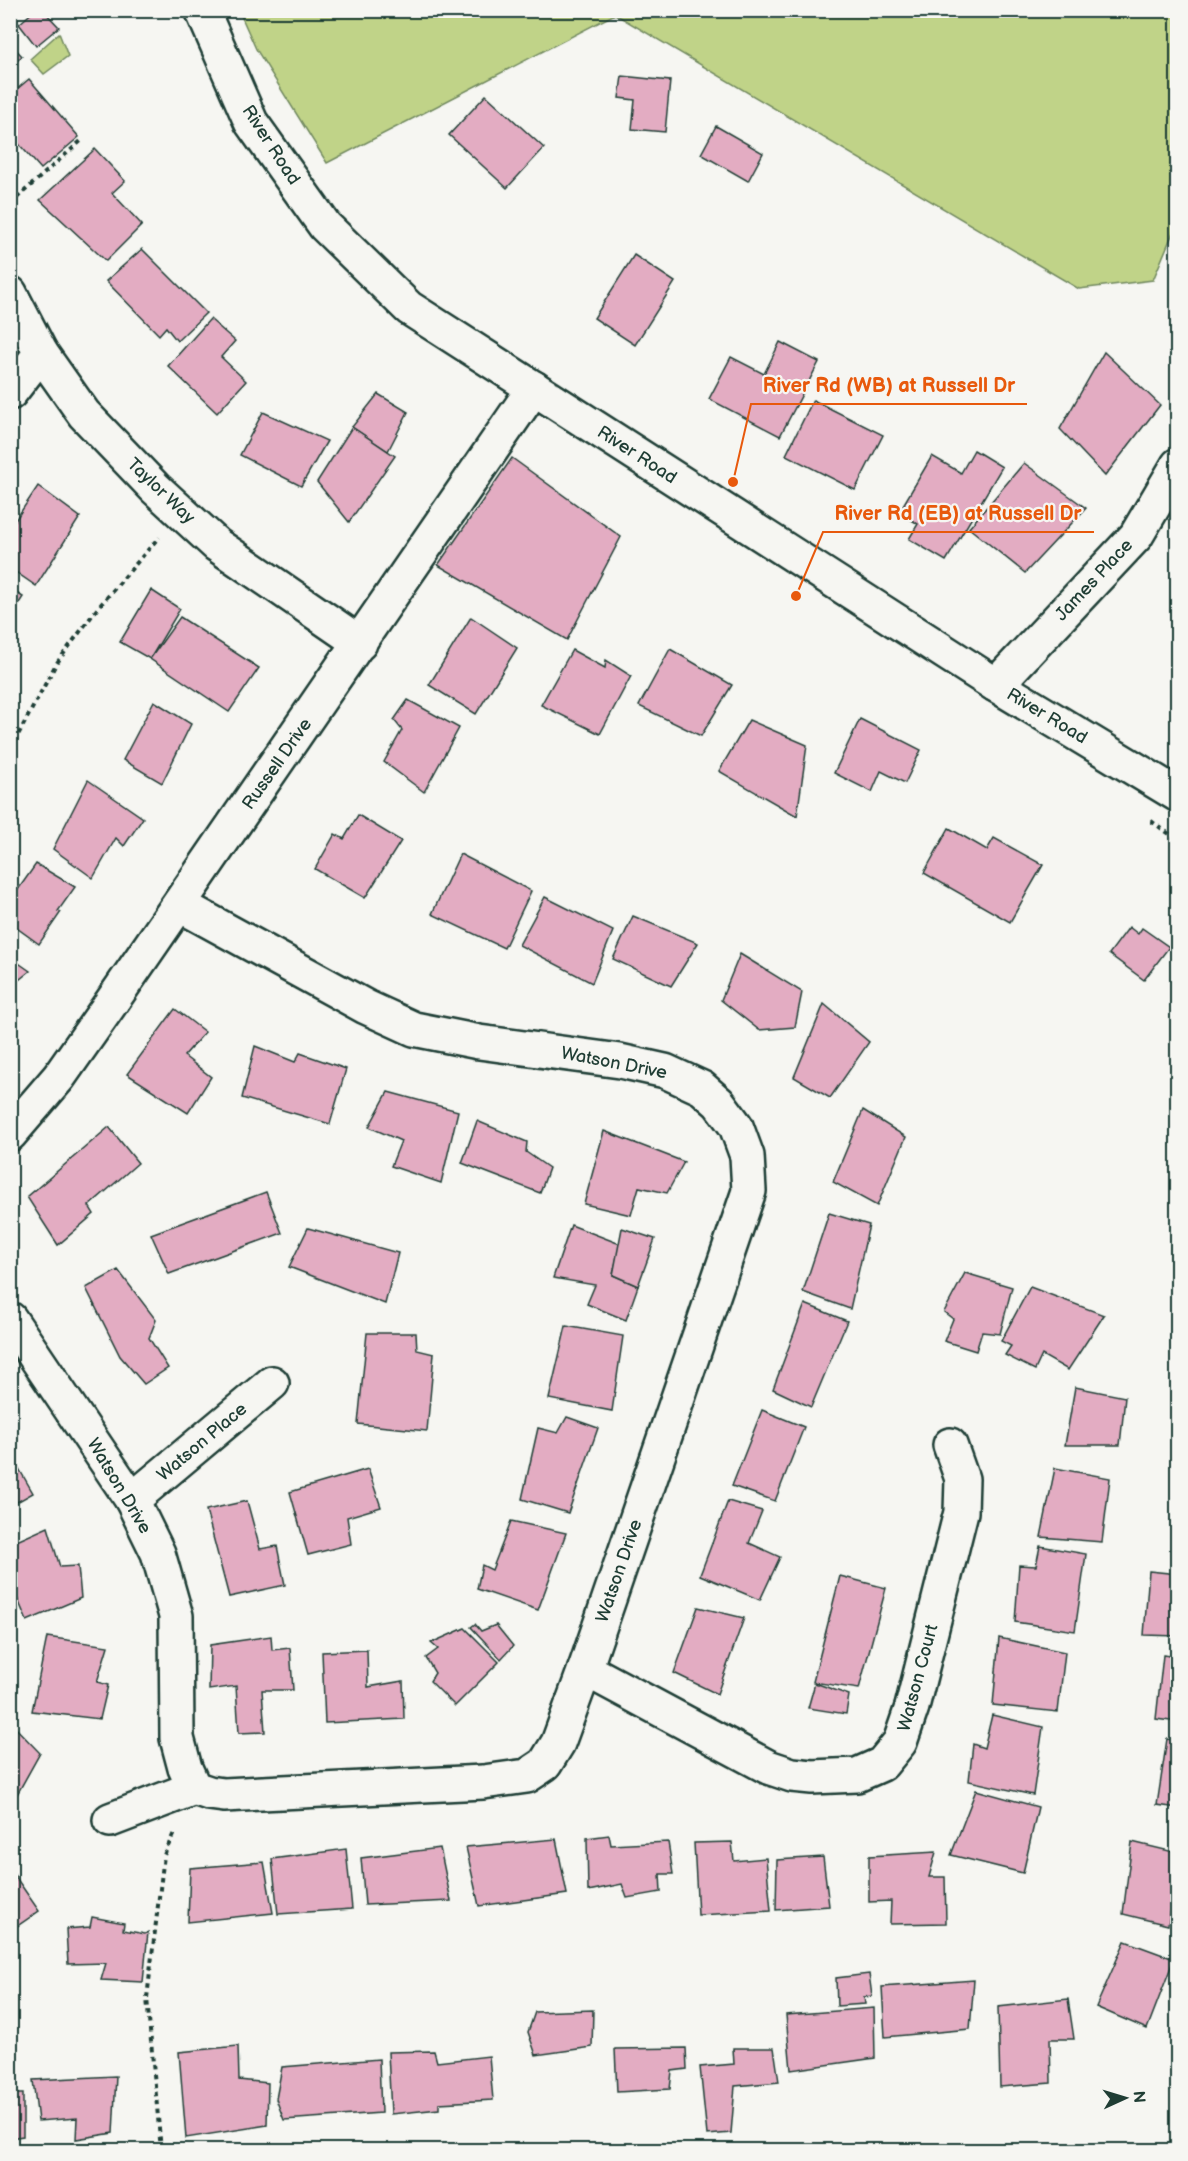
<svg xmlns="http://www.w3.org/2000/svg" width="1188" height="2161" font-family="'Balsamiq Sans',sans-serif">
<rect width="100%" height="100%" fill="#f6f6f2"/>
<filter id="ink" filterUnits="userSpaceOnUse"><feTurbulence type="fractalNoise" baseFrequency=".0167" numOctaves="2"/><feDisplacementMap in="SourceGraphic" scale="12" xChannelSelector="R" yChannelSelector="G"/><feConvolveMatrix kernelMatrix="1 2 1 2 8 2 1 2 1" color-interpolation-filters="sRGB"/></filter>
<g filter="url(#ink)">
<!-- green -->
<g fill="#c0d388" stroke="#70885e" stroke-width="1.5">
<path d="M239,11H1177V223L1153,280L1079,289L615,14L327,163L256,49Z"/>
<path d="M59,33L68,56L44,74L30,59Z"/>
</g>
<!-- building -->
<g fill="#e3acc2" stroke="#1f3d34" stroke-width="1.5">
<path d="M35,10H43L59,27L36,46L19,24Z"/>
<path d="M11,44L22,56L10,68V44Z"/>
<path d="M622,76L670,81L665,132L632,129L635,100L619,98Z"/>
<path d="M29,79L79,137L41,169L10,134V95Z"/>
<path d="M486,95L544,148L507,188L449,135Z"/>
<path d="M716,126L763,153L748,181L701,154Z"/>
<path d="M95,149L125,181L112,193L142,225L106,261L40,200Z"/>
<path d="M142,249L206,313L177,341L166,327L159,335L106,281Z"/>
<path d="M634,255L675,282L635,345L594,318Z"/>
<path d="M210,319L235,341L221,357L246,381L217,413L168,366Z"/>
<path d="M780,342L819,362L780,436L709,399L731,357L764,374Z"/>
<path d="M1104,352L1160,405L1105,476L1060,429Z"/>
<path d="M378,394L408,412L388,451L352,427Z"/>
<path d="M813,400L883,435L855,490L786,455Z"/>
<path d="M263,412L327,441L301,486L240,455Z"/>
<path d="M352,427L395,456L349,522L317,482Z"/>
<path d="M974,450L1002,467L946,561L909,539L918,524L899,512L932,456L961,473Z"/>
<path d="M512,458L621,537L567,640L438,565Z"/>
<path d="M1024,463L1086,508L1025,573L969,528Z"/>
<path d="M38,486L80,517L36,586L10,568V528Z"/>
<path d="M10,589L23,597L10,617Z"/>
<path d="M151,590L180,609L150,659L120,642Z"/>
<path d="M180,617L259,668L229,712L150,659Z"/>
<path d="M471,617L517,648L476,714L429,685Z"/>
<path d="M670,649L732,685L701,736L639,706Z"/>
<path d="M572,650L605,668L606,660L631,676L600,734L541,705Z"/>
<path d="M408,700L459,728L424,792L384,762L402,730L394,720Z"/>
<path d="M154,701L191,724L162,783L123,760Z"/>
<path d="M860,719L921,750L905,783L881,771L872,792L834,773Z"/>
<path d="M749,720L807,745L797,816L719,771Z"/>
<path d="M88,780L143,818L124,846L116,838L93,878L53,849Z"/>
<path d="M358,815L401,841L365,898L315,869L335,834L344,839Z"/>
<path d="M949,828L987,850L994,838L1043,865L1010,922L924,873Z"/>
<path d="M460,854L531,891L504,948L432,914Z"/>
<path d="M36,864L75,887L58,911L61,912L39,944L10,923V901Z"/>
<path d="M545,897L613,931L592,983L519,945Z"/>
<path d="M633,916L698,943L671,986L613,959Z"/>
<path d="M1129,927L1138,934L1142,928L1169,947L1144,980L1109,954Z"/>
<path d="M740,954L802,992L795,1027L759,1030L721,1000Z"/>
<path d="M10,957L30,971L10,987Z"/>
<path d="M824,1004L869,1042L830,1098L794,1077Z"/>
<path d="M175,1009L205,1032L184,1056L211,1077L188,1113L127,1074Z"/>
<path d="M255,1046L295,1062L300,1053L346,1069L330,1124L242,1098Z"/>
<path d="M388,1092L458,1111L441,1183L391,1166L401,1141L369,1127Z"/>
<path d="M863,1110L906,1137L877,1206L833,1182Z"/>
<path d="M477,1121L527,1142L526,1152L549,1168L540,1193L462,1163Z"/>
<path d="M109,1127L138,1163L89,1206L94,1214L58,1245L27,1197Z"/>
<path d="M604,1131L684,1162L667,1193L639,1187L631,1215L584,1204Z"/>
<path d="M266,1192L282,1233L169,1274L151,1234Z"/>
<path d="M829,1213L869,1225L850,1309L803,1292Z"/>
<path d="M571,1225L620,1244L613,1275L638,1286L626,1320L587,1304L595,1285L553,1278Z"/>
<path d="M308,1228L398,1253L385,1304L289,1267Z"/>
<path d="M622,1228L655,1239L638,1286L613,1275Z"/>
<path d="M118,1270L156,1320L149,1338L168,1368L144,1384L120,1356L86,1288Z"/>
<path d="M965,1273L1012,1287L1000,1334L982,1332L976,1351L944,1341L953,1319L944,1312Z"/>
<path d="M1030,1287L1104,1315L1068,1370L1042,1355L1035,1370L1005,1355L1011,1346L1001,1341Z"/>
<path d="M805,1304L847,1321L811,1407L773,1389Z"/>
<path d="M566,1326L623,1336L612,1411L549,1399Z"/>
<path d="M367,1333H416L417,1350L434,1354L427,1431L358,1424Z"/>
<path d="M1075,1387L1125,1397L1120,1445H1065Z"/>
<path d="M762,1410L804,1427L775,1501L732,1486Z"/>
<path d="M567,1417L598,1428L568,1513L522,1499L538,1428L558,1433Z"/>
<path d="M10,1453L33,1493L10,1506Z"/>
<path d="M1055,1468L1110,1478L1102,1542L1041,1537Z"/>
<path d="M368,1469L381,1507L347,1517L351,1544L308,1555L290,1492Z"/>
<path d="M247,1501L260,1549L277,1546L285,1585L229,1597L206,1510Z"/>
<path d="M728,1501L762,1511L749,1543L780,1557L760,1600L700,1575Z"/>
<path d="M511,1521L566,1533L538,1610L477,1589L482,1565L492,1570Z"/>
<path d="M48,1527L60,1567L78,1566L81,1598L27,1621L10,1581V1544Z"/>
<path d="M1040,1546L1086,1554L1075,1631L1015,1622L1019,1565L1036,1566Z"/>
<path d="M1149,1571L1178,1574V1636L1144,1635Z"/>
<path d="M840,1576L886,1588L859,1689L813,1682Z"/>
<path d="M698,1607L744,1618L717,1694L674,1673Z"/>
<path d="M475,1624L481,1631L496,1625L513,1646L501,1659L471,1627Z"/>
<path d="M465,1628L499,1662L455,1706L430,1681L435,1673L426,1658L438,1649L431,1643Z"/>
<path d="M271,1636L272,1650L290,1648L293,1690H262L265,1732L239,1733L236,1686L209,1690L210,1645Z"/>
<path d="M47,1637L108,1646L97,1682L108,1685L100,1719L32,1711Z"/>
<path d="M999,1638L1065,1652L1058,1712L993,1705Z"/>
<path d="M367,1650L368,1687L403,1681L404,1719L325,1723L322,1652Z"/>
<path d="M1163,1655L1178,1657V1722L1156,1719Z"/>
<path d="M815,1683L849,1695L846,1714L808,1708Z"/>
<path d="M992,1715L1043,1727L1033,1795L969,1781L973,1744L984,1748Z"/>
<path d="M10,1722L40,1753L10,1807Z"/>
<path d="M1167,1739L1178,1741V1808L1157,1805Z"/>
<path d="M976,1790L1038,1807L1023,1873L951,1855Z"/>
<path d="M609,1835L611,1845L668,1842L673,1874H660L661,1892L627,1898L622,1884L588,1891L587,1838Z"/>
<path d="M556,1839L567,1894L479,1906L466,1847Z"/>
<path d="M732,1842L734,1861L766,1858L771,1911L698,1915L694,1843Z"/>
<path d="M1132,1842L1178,1853V1892H1174L1168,1925L1123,1914Z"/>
<path d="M440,1848L451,1901L365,1905L361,1858Z"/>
<path d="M346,1849L352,1909L278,1914L272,1859Z"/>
<path d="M936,1852L929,1877H945L946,1923L890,1924L891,1901L869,1902V1856Z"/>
<path d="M823,1857L829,1906L776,1910L777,1860Z"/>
<path d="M264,1862L273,1913L188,1922L190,1868Z"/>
<path d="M10,1869L39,1911L10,1931Z"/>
<path d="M92,1917L124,1923L123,1930L145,1934L148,1932L143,1982L101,1980L106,1963L68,1964L66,1929L90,1927Z"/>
<path d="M1125,1941L1174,1959L1147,2029L1096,2007Z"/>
<path d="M869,1974L872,1996L864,1997L865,2004L837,2006L836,1978Z"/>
<path d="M974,1980L970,2029L885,2037L882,1987Z"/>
<path d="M1068,1999L1074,2039H1050L1051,2083L1000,2087L998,2007Z"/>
<path d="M874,2008L875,2058L791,2070L786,2015Z"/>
<path d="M593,2010L592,2047L536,2055L528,2032L535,2012Z"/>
<path d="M238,2046L239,2080L268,2083L267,2125L186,2138L179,2052Z"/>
<path d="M686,2048L687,2069L672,2071L670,2089L617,2092L615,2049Z"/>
<path d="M733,2048H774L779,2082L735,2086L731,2133L707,2135L700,2067L734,2064Z"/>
<path d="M434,2051L437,2062L489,2056L493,2100L439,2103V2109L391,2114L388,2052Z"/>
<path d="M379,2059L381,2113L284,2120L276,2099L282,2067Z"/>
<path d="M116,2076L113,2133L76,2139L77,2118L38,2121L33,2080Z"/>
<path d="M10,2094H23V2136L10,2138Z"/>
</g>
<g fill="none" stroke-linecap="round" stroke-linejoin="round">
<defs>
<g id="minor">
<path d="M10,293L41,353L84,414L155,488L217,545L360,643"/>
<path d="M10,393L41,353"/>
<path d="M996,685L1136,536L1178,465"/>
<path d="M10,1134L59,1077L113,1000L534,388"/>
<path d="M10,1319L132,1500L158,1553L176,1616L177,1738L185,1768L194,1788L209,1793L224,1795L483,1782L527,1776L545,1764L558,1743L585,1669L749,1191L747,1156L736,1126L719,1103L702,1088L665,1071L620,1061L479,1042L414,1029L366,1007L180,905"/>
<path d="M132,1500L272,1383"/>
<path d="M585,1669L768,1767L792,1775L812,1777L857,1775L882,1764L900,1742L912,1707L961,1512L962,1479L950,1445"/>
<path d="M110,1820L194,1788"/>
</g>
<path id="tertiary" d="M202,10L251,122L325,226L409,308L996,685L1178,795"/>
</defs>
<!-- minor casing -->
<use href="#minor" stroke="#1f3d34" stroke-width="38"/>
<!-- tertiary casing -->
<use href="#tertiary" stroke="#1f3d34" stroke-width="38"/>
<!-- path -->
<g stroke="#1f3d34" stroke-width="4" stroke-dasharray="4.5 4.5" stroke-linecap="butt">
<path d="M10,204L83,139"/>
<path d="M10,750L56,664L97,609L159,537"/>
<path d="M1151,821L1178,840"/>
<path d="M161,2150L147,1998L164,1855L174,1833"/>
</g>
<!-- minor -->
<use href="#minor" stroke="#f6f6f2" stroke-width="33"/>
<!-- tertiary -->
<use href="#tertiary" stroke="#f6f6f2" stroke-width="33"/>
</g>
</g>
<g text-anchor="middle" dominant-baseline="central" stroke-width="4.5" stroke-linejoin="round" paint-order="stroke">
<!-- street labels -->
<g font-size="18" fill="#1f3d34" stroke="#f6f6f2">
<text transform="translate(271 145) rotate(57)">River Road</text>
<text transform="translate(637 455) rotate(33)">River Road</text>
<text transform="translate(161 491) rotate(44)">Taylor Way</text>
<text transform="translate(1094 580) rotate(-47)">James Place</text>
<text transform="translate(1047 716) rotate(31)">River Road</text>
<text transform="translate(277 764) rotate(-55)">Russell Drive</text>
<text transform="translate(614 1063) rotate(11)">Watson Drive</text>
<text transform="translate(202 1442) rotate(-40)">Watson Place</text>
<text transform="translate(119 1486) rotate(59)">Watson Drive</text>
<text transform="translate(619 1571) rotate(-71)">Watson Drive</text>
<text transform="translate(918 1678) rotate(-75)">Watson Court</text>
</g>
</g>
<!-- callouts -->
<path fill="none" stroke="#e8590c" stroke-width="2" d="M733 482L751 404H1027M796 596L823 532H1094"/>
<g fill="#e8590c" stroke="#f6f6f2" stroke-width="2">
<circle cx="733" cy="482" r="6"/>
<circle cx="796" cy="596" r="6"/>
</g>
<g font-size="20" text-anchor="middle" font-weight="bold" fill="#e8590c" stroke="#f6f6f2" stroke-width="4.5" stroke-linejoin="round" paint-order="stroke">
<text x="889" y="392">River Rd (WB) at Russell Dr</text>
<text x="958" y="520">River Rd (EB) at Russell Dr</text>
</g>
<!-- margin -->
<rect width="1188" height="2161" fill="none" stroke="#f6f6f2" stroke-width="36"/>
<rect x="18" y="18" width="1152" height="2125" fill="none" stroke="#1f3d34" stroke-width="2" filter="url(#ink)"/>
<!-- north arrow -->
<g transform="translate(1125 2098) rotate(86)" stroke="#f6f6f2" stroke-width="4.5" paint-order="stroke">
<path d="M0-4.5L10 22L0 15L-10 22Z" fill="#1f3d34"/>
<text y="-9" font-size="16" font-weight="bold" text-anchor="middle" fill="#1f3d34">N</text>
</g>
</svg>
